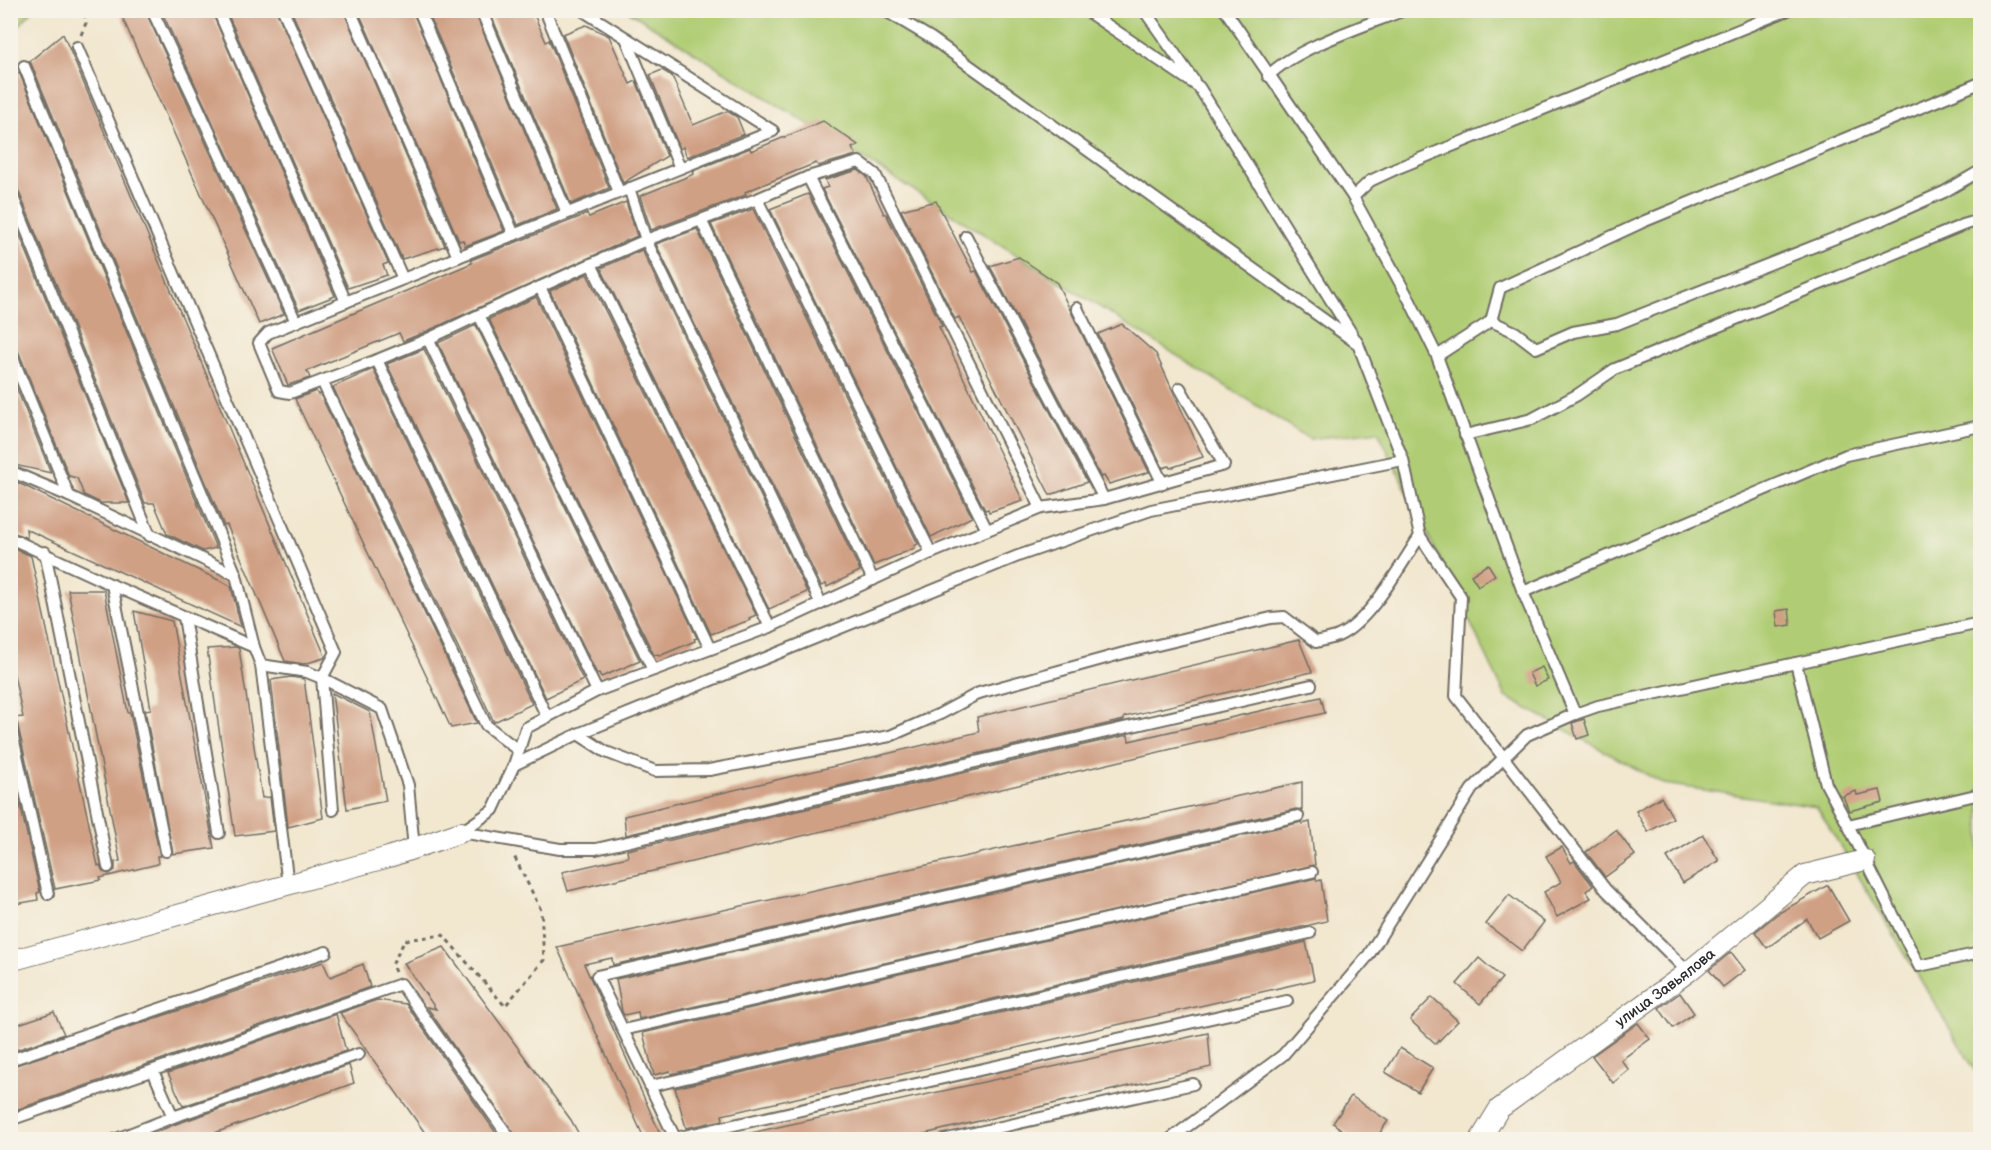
<svg xmlns="http://www.w3.org/2000/svg" width="1991" height="1150" font-family="'Balsamiq Sans',sans-serif">
<rect width="100%" height="100%" fill="#f7f3e8"/>
<filter id="ink" filterUnits="userSpaceOnUse"><feTurbulence type="fractalNoise" baseFrequency=".0167" numOctaves="2"/><feDisplacementMap in="SourceGraphic" scale="12" xChannelSelector="R" yChannelSelector="G"/><feConvolveMatrix kernelMatrix="1 2 1 2 8 2 1 2 1" color-interpolation-filters="sRGB"/></filter>
<filter id="wash" filterUnits="userSpaceOnUse"><feTurbulence type="fractalNoise" baseFrequency=".008" numOctaves="4" result="noise"/><feDisplacementMap in="SourceGraphic" scale="24" xChannelSelector="R" yChannelSelector="G"/><feGaussianBlur stdDeviation="1.35" result="paint"/><feColorMatrix in="noise" values="0 0 0 0 0 0 0 0 0 0 0 0 0 0 0 0 0 1.4 0 .05"/><feComposite in="paint" operator="in"/></filter>
<g filter="url(#wash)">
<rect width="100%" height="100%" fill="#f2e7cf"/>
<!-- green -->
<g fill="#b0cd74" stroke="#6e7c50" stroke-width="1.5">
<path d="M11,10L32,11L11,35L10,11Z"/>
<path d="M628,11H1980V1079L1817,807L1664,784L1506,697L1378,431L1310,439Z"/>
</g>
<g id="blocks">
<!-- building -->
<g fill="#d0a085">
<path d="M119,10H145L284,314L259,324Z"/>
<path d="M161,10H211L335,296L299,310Z"/>
<path d="M226,10H276L388,263L383,265L387,275L348,288Z"/>
<path d="M291,10H343L445,246L402,259Z"/>
<path d="M358,10H412L504,231L465,246L463,240L459,241Z"/>
<path d="M427,10H474L557,209L518,225Z"/>
<path d="M489,10H532L546,42L549,40L609,188L571,204Z"/>
<path d="M586,25L609,36L630,84L636,81L667,156L623,183L563,34Z"/>
<path d="M63,34L325,656L324,658L304,664L285,661L227,525L224,526L30,61Z"/>
<path d="M662,70L672,76L693,125L727,111L737,117L744,134L687,157L683,147L680,149L650,75Z"/>
<path d="M19,72L216,548L203,551L167,534L154,503H145L17,187L10,183V84Z"/>
<path d="M823,121L858,145L852,148L856,155L818,166L816,163L745,192L746,195L651,230L640,196L694,174L693,171L750,148L751,151Z"/>
<path d="M858,170L866,176L884,214H886L942,326L939,327L1023,501L989,512L988,509L985,510L822,189L828,187L825,180Z"/>
<path d="M808,194L972,517L931,537L770,209Z"/>
<path d="M936,201L973,272L976,271L1087,482L1050,495L959,317L955,319L901,210Z"/>
<path d="M626,202L637,236L425,332L403,341L399,333L307,371L310,378L288,385L272,348L472,263L471,260L587,214L589,217Z"/>
<path d="M753,209L918,544L914,546L915,548L874,565L711,224Z"/>
<path d="M10,211L129,503H101L84,495L77,478L69,476L17,348L10,344Z"/>
<path d="M697,229L860,571L827,587L826,584L821,586L656,244Z"/>
<path d="M642,250L807,592L769,609L601,268Z"/>
<path d="M1019,257L1057,283L1149,472L1109,484L1104,476L1101,477L990,266Z"/>
<path d="M587,274L756,615L749,618L750,620L711,634L550,291Z"/>
<path d="M536,297L697,638L694,639L695,641L659,656L658,654L654,655L489,319Z"/>
<path d="M1122,324L1156,354L1203,457L1170,468L1169,466L1163,468L1098,334Z"/>
<path d="M476,325L640,661L601,677L599,673L597,674L438,343Z"/>
<path d="M424,349L583,680L546,698L387,364Z"/>
<path d="M373,369L532,704L494,722L333,387Z"/>
<path d="M10,372L51,473L10,464Z"/>
<path d="M316,391L318,395L320,394L477,723L451,728L295,399Z"/>
<path d="M10,479L231,586L241,627L26,529L27,538L10,531Z"/>
<path d="M10,546L31,556L98,866L100,865L103,872L109,874L115,870V862L120,861L68,590H104L128,713H130L160,856H157L158,864L100,878L101,880L55,889L17,722L13,718L23,717L10,656Z"/>
<path d="M1488,564L1495,575L1478,586L1471,575Z"/>
<path d="M1789,609L1791,625L1778,627L1776,611Z"/>
<path d="M134,611L172,621L214,848L173,854L145,710L151,709Z"/>
<path d="M1299,640L1312,672L1124,717V720L626,835L624,816L979,732L977,717Z"/>
<path d="M236,647L239,649L262,798L270,797L274,831L235,836L207,649Z"/>
<path d="M1542,667L1548,680L1535,686L1529,673Z"/>
<path d="M291,677L304,679L323,818L288,827L271,680Z"/>
<path d="M332,693L370,712L386,801L347,809Z"/>
<path d="M1321,697L1325,713L568,891L562,872L628,857L627,850L1128,735L1129,741Z"/>
<path d="M1584,719L1589,735L1577,739L1572,723Z"/>
<path d="M10,761L40,892L37,893L38,900L10,905Z"/>
<path d="M1302,782V810L1296,809L613,965L612,958L584,964L663,1140H645L557,947Z"/>
<path d="M1880,790L1883,802L1849,811L1843,796L1856,791L1857,795Z"/>
<path d="M1661,797L1673,818L1648,832L1636,811Z"/>
<path d="M1302,822V824L1310,822L1315,865L639,1019L638,1012L624,1015L622,1011L616,979Z"/>
<path d="M1616,830L1635,855L1605,877L1586,852Z"/>
<path d="M1703,835L1719,861L1683,883L1667,857Z"/>
<path d="M1562,847L1571,863L1574,861L1593,886L1586,891L1591,898L1557,917L1544,892L1561,882L1546,856Z"/>
<path d="M1316,878L1317,881L1321,880L1327,921L671,1074L670,1071L654,1075L643,1033Z"/>
<path d="M1828,885L1849,921L1818,938L1807,919L1767,948L1755,932L1777,914Z"/>
<path d="M1509,895L1544,922L1522,951L1486,924Z"/>
<path d="M1306,942L1314,980L722,1115L723,1120L686,1128L675,1088Z"/>
<path d="M444,947L571,1120L582,1140H518L427,1007L436,1009L404,963Z"/>
<path d="M1731,952L1745,970L1723,987L1709,970Z"/>
<path d="M1479,958L1502,978L1480,1004L1457,984Z"/>
<path d="M323,962L330,977L363,964L370,987L10,1112V1067Z"/>
<path d="M1680,993L1694,1013L1673,1028L1659,1008Z"/>
<path d="M1432,997L1458,1021L1436,1044L1410,1020Z"/>
<path d="M377,1000L406,1004L501,1140H430L340,1013Z"/>
<path d="M54,1012L64,1034L10,1052V1027Z"/>
<path d="M336,1014L346,1051L183,1106L168,1073Z"/>
<path d="M1638,1023L1650,1039L1621,1060L1629,1070L1613,1083L1592,1056Z"/>
<path d="M1208,1033L1211,1067L898,1140H746V1134Z"/>
<path d="M1400,1048L1433,1068L1418,1092L1385,1072Z"/>
<path d="M349,1065L354,1083L195,1140H137L176,1124Z"/>
<path d="M1351,1096L1388,1121L1375,1140H1356L1333,1123Z"/>
</g>
</g>
</g>
<g filter="url(#ink)">
<use href="#blocks" fill-opacity="0" stroke="#716d64" stroke-width="1.5"/>
<g fill="none" stroke-linecap="round" stroke-linejoin="round">
<defs>
<g id="service">
<path d="M152,10L197,105L296,322"/>
<path d="M218,10L346,302"/>
<path d="M283,10L403,279"/>
<path d="M350,10L458,257"/>
<path d="M419,10L514,235"/>
<path d="M481,10L567,213"/>
<path d="M545,10L619,192"/>
<path d="M884,10L931,38L1358,344L1199,87L1085,10"/>
<path d="M1144,10L1194,81"/>
<path d="M1225,10L1353,197L1410,301L1437,356L1523,592L1575,714L1598,706L1796,663L1826,784L1848,825L1980,794"/>
<path d="M626,38L680,168"/>
<path d="M77,47L336,652L322,678L333,810"/>
<path d="M24,66L236,575L254,647L261,665L307,672L322,678L382,709L408,785L414,849"/>
<path d="M1268,76C1297,47 1365,26 1404,10"/>
<path d="M808,177L757,199L931,553"/>
<path d="M629,188L646,240L591,264L770,627"/>
<path d="M10,190L150,536"/>
<path d="M1353,197L1370,181L1400,167L1788,10"/>
<path d="M757,199L701,220L873,580"/>
<path d="M701,220L646,240L821,604"/>
<path d="M966,236L1104,499"/>
<path d="M591,264L540,287L710,649"/>
<path d="M540,287L479,315L653,670"/>
<path d="M1077,308L1163,484"/>
<path d="M479,315L428,339L597,691"/>
<path d="M1491,321L1500,288L1645,221L1980,83"/>
<path d="M428,339L377,360L547,717"/>
<path d="M10,351L69,496"/>
<path d="M1437,356L1491,321L1515,332L1536,348L1573,332L1617,324L1881,220L1944,192L1980,171"/>
<path d="M377,360L290,393L279,391L259,343L268,333L773,131L582,10"/>
<path d="M322,381L486,725L519,751"/>
<path d="M1465,435L1532,419L1577,395L1615,369L1963,225L1980,220"/>
<path d="M10,471L69,496L236,575"/>
<path d="M987,530L808,177L859,162L875,174L1041,508"/>
<path d="M1420,536L1461,597L1456,696L1606,890L1688,972"/>
<path d="M10,538L112,585L254,647"/>
<path d="M45,552L108,867"/>
<path d="M112,585L166,851"/>
<path d="M1523,592L1846,455L1980,426"/>
<path d="M184,617L219,833"/>
<path d="M1796,663L1980,623"/>
<path d="M261,665L288,885"/>
<path d="M10,724L48,894"/>
<path d="M578,734L1018,556L1151,510L1403,460"/>
<path d="M514,765L578,734L606,752L655,771L709,770L890,736L940,714L979,693L1124,653L1271,618L1284,617L1316,642C1323,640 1331,639 1338,636C1370,622 1401,564 1420,536L1403,460L1358,344"/>
<path d="M1848,825L1919,966L1980,953"/>
<path d="M461,832L493,810L514,765L526,728L597,691L770,627L931,553L1041,508L1104,499L1224,465L1180,388"/>
<path d="M461,832L560,849H596L1311,685"/>
<path d="M623,1030L1312,872"/>
<path d="M10,1060L326,952"/>
<path d="M153,1071L173,1117"/>
<path d="M651,1086L1310,933"/>
<path d="M10,1120L401,984L511,1140"/>
<path d="M676,1138L1287,1001"/>
<path d="M114,1140L173,1117L359,1054"/>
<path d="M676,1140L597,976L1298,816"/>
<path d="M943,1140L1193,1084"/>
<path d="M1169,1140L1283,1055L1368,956L1472,789L1527,735L1575,714"/>
</g>
<g id="minor">
<path d="M10,961L389,857L461,832"/>
<path id="s1" d="M1480,1140L1499,1109L1688,972L1805,875L1865,860"/>
</g>
</defs>
<!-- service casing -->
<use href="#service" stroke="#716d64" stroke-width="14"/>
<!-- minor casing -->
<use href="#minor" stroke="#716d64" stroke-width="22"/>
<!-- path -->
<g stroke="#716d64" stroke-width="3" stroke-dasharray="4.5 4.5" stroke-linecap="butt">
<path d="M81,35L86,23L84,10"/>
<path d="M395,972L392,965L405,940L443,935L505,1006L544,960L541,910L513,854"/>
</g>
<!-- service -->
<use href="#service" stroke="#fff" stroke-width="10"/>
<!-- minor -->
<use href="#minor" stroke="#fff" stroke-width="20"/>
</g>
</g>
<g text-anchor="middle" dominant-baseline="central" stroke-width="5" stroke-linejoin="round" paint-order="stroke">
<!-- street labels -->
<g font-size="15" fill="#2b2b2b" stroke="#f7f3e8">
<text stroke="none"><textPath href="#s1" startOffset="242">улица Завьялова</textPath></text>
</g>
</g>
<!-- margin -->
<rect width="1991" height="1150" fill="none" stroke="#f7f3e8" stroke-width="36"/>
</svg>
